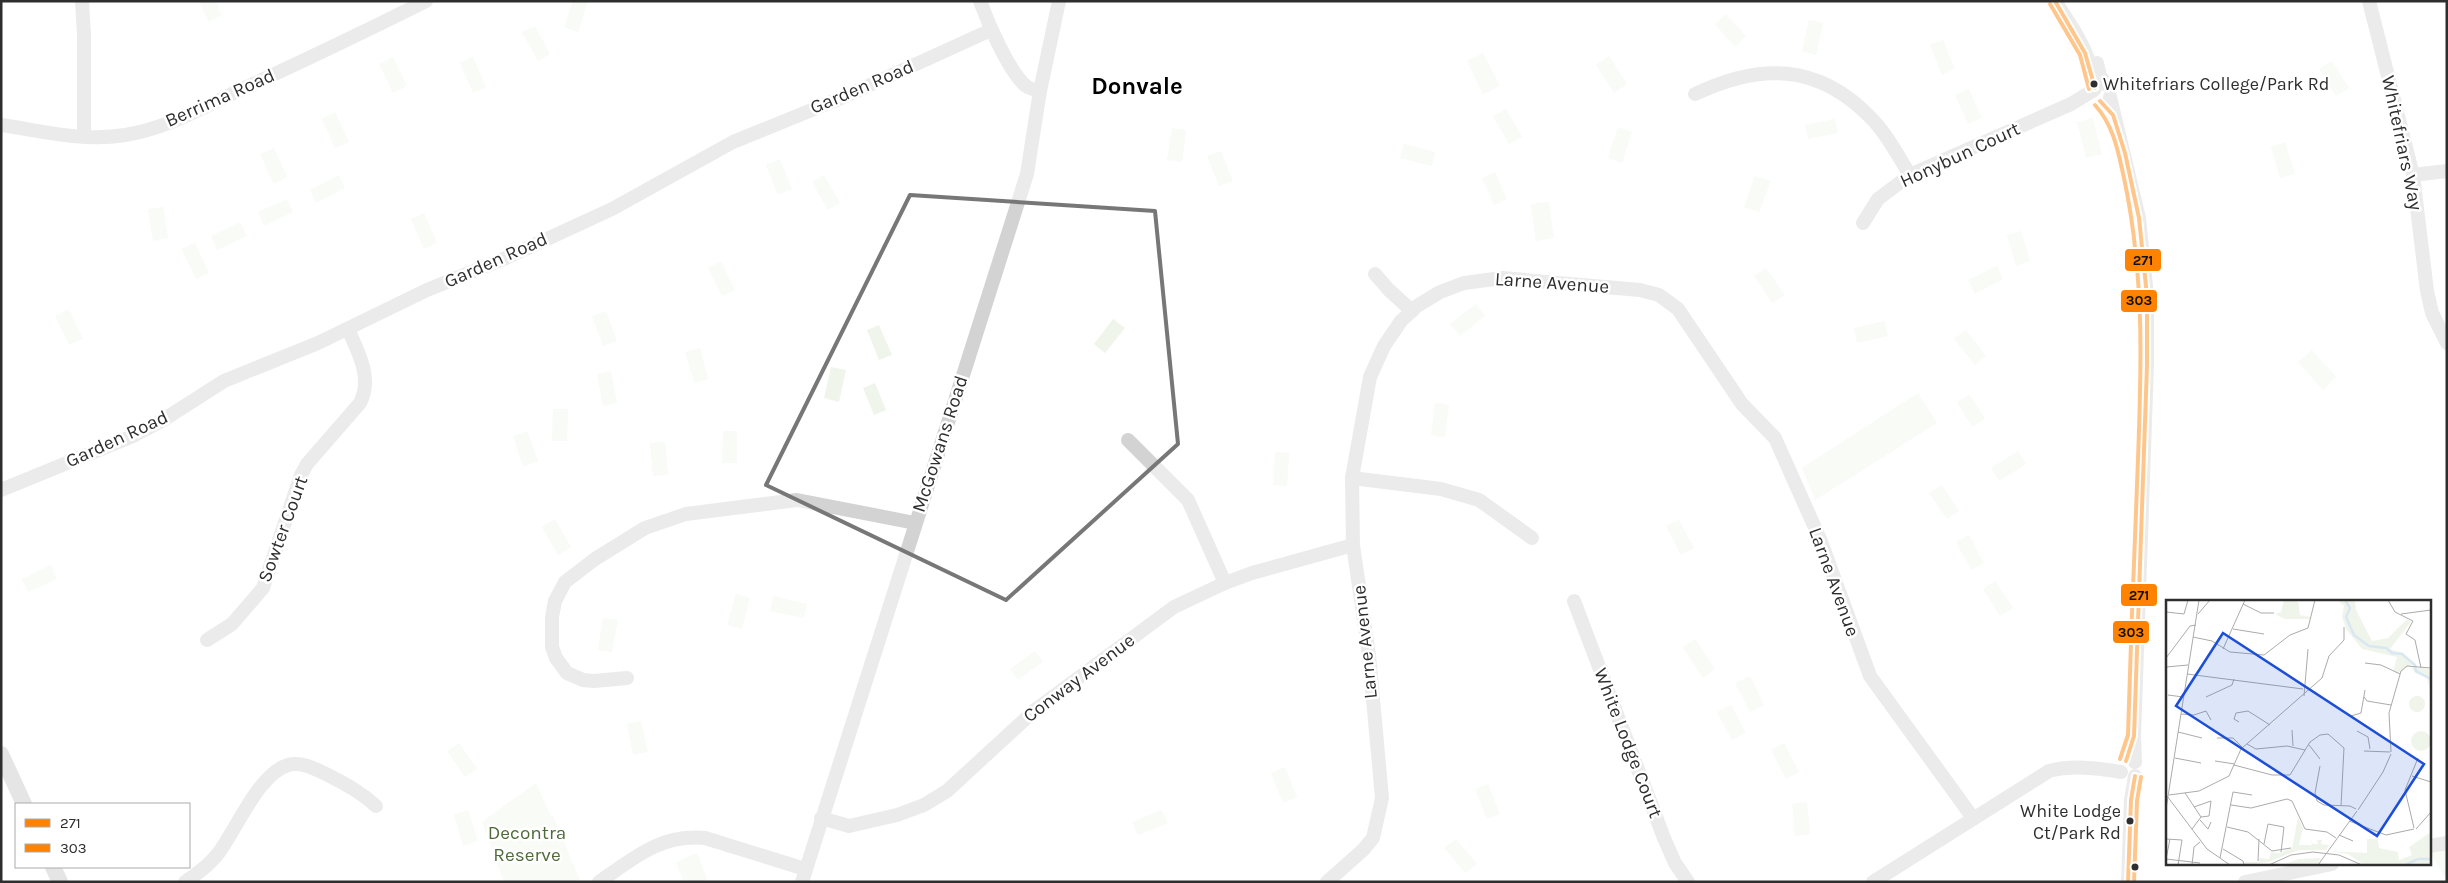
<svg xmlns="http://www.w3.org/2000/svg" width="2448" height="883" font-family="Karla,sans-serif">
<rect width="100%" height="100%" fill="#fff"/>
<!-- green -->
<g fill="#f0f5eb">
<path d="M199,1H216L222,15L209,22Z"/>
<path d="M573,1H588L578,32L564,27Z"/>
<path d="M1726,14L1746,36L1735,47L1715,24Z"/>
<path d="M1809,20L1823,23L1816,55L1802,51Z"/>
<path d="M535,26L550,54L538,61L522,32Z"/>
<path d="M1943,40L1955,69L1942,75L1930,45Z"/>
<path d="M1483,53L1500,86L1483,94L1467,61Z"/>
<path d="M1609,56L1627,84L1614,93L1596,65Z"/>
<path d="M393,57L407,86L393,93L379,64Z"/>
<path d="M473,57L486,87L473,93L460,63Z"/>
<path d="M2332,61L2349,88L2336,96L2319,69Z"/>
<path d="M1969,89L1982,118L1968,124L1955,95Z"/>
<path d="M1506,109L1522,137L1509,144L1493,116Z"/>
<path d="M335,112L349,142L335,148L322,119Z"/>
<path d="M2093,118L2102,154L2086,158L2077,122Z"/>
<path d="M1835,119L1838,133L1808,139L1805,125Z"/>
<path d="M1618,127L1632,132L1622,163L1608,158Z"/>
<path d="M1172,128L1186,130L1182,162L1167,160Z"/>
<path d="M2285,142L2295,174L2280,178L2271,147Z"/>
<path d="M1404,144L1435,152L1432,166L1400,158Z"/>
<path d="M274,148L287,177L274,184L260,154Z"/>
<path d="M1221,151L1233,181L1219,186L1207,156Z"/>
<path d="M780,159L792,189L778,195L766,165Z"/>
<path d="M1495,172L1507,199L1494,205L1482,178Z"/>
<path d="M339,175L345,188L316,203L310,190Z"/>
<path d="M824,175L840,203L828,210L812,182Z"/>
<path d="M1755,176L1771,181L1759,212L1744,207Z"/>
<path d="M287,199L293,212L264,226L258,212Z"/>
<path d="M1549,202L1554,238L1536,241L1531,204Z"/>
<path d="M163,207L168,238L153,241L148,209Z"/>
<path d="M424,213L437,243L424,249L411,219Z"/>
<path d="M240,222L247,236L217,250L211,236Z"/>
<path d="M2021,231L2030,261L2016,266L2007,235Z"/>
<path d="M195,243L209,273L196,279L182,249Z"/>
<path d="M721,261L735,290L722,296L708,268Z"/>
<path d="M1997,266L2003,279L1975,294L1968,280Z"/>
<path d="M1766,268L1785,295L1772,303L1754,276Z"/>
<path d="M1476,304L1485,316L1460,336L1450,324Z"/>
<path d="M69,309L83,339L69,345L55,316Z"/>
<path d="M606,311L617,341L603,346L592,316Z"/>
<path d="M1113,319L1125,328L1105,353L1094,344Z"/>
<path d="M1885,321L1888,336L1857,343L1854,328Z"/>
<path d="M879,325L892,355L879,360L867,330Z"/>
<path d="M1966,330L1986,356L1975,365L1954,339Z"/>
<path d="M700,348L708,379L694,383L685,352Z"/>
<path d="M2312,350L2336,377L2323,390L2298,362Z"/>
<path d="M831,367L846,370L839,402L824,398Z"/>
<path d="M611,371L617,403L603,406L597,374Z"/>
<path d="M875,383L886,410L874,415L863,388Z"/>
<path d="M1918,393L1937,423L1815,500L1802,468Z"/>
<path d="M1970,395L1985,419L1972,427L1957,402Z"/>
<path d="M1435,403L1449,405L1445,437L1431,435Z"/>
<path d="M553,409H568L567,441H552Z"/>
<path d="M527,431L538,461L523,467L513,436Z"/>
<path d="M723,431H737V463H722Z"/>
<path d="M665,442L668,474L653,476L650,443Z"/>
<path d="M2018,451L2026,464L1999,481L1991,468Z"/>
<path d="M1275,452L1289,453L1287,486L1273,485Z"/>
<path d="M1942,485L1959,511L1947,519L1929,493Z"/>
<path d="M555,519L571,547L558,555L542,527Z"/>
<path d="M1679,520L1694,548L1681,555L1666,526Z"/>
<path d="M1969,535L1984,563L1971,570L1956,542Z"/>
<path d="M51,565L57,579L28,592L22,579Z"/>
<path d="M1995,581L2013,608L2000,616L1983,589Z"/>
<path d="M736,594L750,598L742,629L727,625Z"/>
<path d="M773,596L807,604L804,618L770,611Z"/>
<path d="M603,618L618,620L612,652L598,650Z"/>
<path d="M1695,639L1715,669L1703,678L1683,647Z"/>
<path d="M1035,651L1043,662L1018,680L1010,669Z"/>
<path d="M1750,676L1764,705L1750,712L1735,683Z"/>
<path d="M1731,705L1746,733L1732,740L1717,712Z"/>
<path d="M641,721L648,752L633,755L627,724Z"/>
<path d="M459,743L477,769L465,777L447,751Z"/>
<path d="M1784,743L1799,772L1786,779L1771,750Z"/>
<path d="M1285,767L1297,797L1283,803L1271,773Z"/>
<path d="M536,783L551,816H553L580,880L578,882H504L482,822Z"/>
<path d="M1488,784L1500,814L1487,819L1475,789Z"/>
<path d="M1807,802L1810,834L1795,836L1792,804Z"/>
<path d="M468,810L478,841L463,846L454,815Z"/>
<path d="M1162,810L1168,823L1138,835L1132,822Z"/>
<path d="M1456,839L1477,864L1465,873L1444,848Z"/>
<path d="M2447,848V881L2430,852Z"/>
<path d="M697,853L708,882H684L676,862Z"/>
</g>
<g fill="none" stroke-linecap="round" stroke-linejoin="round">
<!-- minor -->
<g stroke="#d3d3d3" stroke-width="14">
<path d="M82,1L84,35V137"/>
<path d="M980,1C988,23 1009,72 1026,86C1030,89 1035,90 1040,91"/>
<path d="M2055,1C2075,31 2090,52 2095,88"/>
<path d="M2369,1L2413,175L2427,291L2432,313L2447,343"/>
<path d="M2097,63L2100,76L2107,85"/>
<path d="M1695,94C1760,63 1818,63 1871,118C1887,134 1898,156 1910,175"/>
<path d="M2110,97L2139,218L2147,296V365L2134,736L2135,762"/>
<path d="M1,125C43,131 83,142 125,135C165,129 202,108 238,91C301,62 364,32 426,1"/>
<path d="M2413,175L2447,171"/>
<path d="M1863,223L1878,199L1910,175L2071,104L2094,90"/>
<path d="M1375,274L1389,290L1412,311"/>
<path d="M1128,440L1188,500L1225,583"/>
<path d="M1352,478L1441,489L1479,500L1532,538"/>
<path d="M1,490L133,436L163,420L224,381L318,343L427,290L506,258L612,209L733,142L846,96L991,30"/>
<path d="M1574,601L1664,838L1675,863L1688,882"/>
<path d="M207,640L232,624L263,588L301,475L307,464L360,403C373,378 358,352 348,329"/>
<path d="M627,678L594,681L583,680L567,673L556,658L552,647V617L555,601L565,582L595,559L645,528L686,514L797,500L915,523"/>
<path d="M821,818L849,826L897,815L924,805L947,791L1035,710L1174,607L1225,583L1252,573L1353,545"/>
<path d="M2429,846L2447,843"/>
<path d="M185,882C197,874 208,866 217,855C236,831 258,774 288,765C301,761 316,769 328,775C345,784 361,792 376,806"/>
<path d="M599,882C634,858 660,834 705,838L805,869"/>
<path d="M802,882L1027,174L1040,91L1059,1"/>
<path d="M1327,882L1363,850L1373,838L1382,798L1369,655L1353,545L1352,478L1370,377L1384,346L1401,321L1417,306L1440,292L1464,283L1502,278L1640,290L1659,295L1678,309L1742,404L1775,438L1820,539L1870,676L1973,818"/>
<path d="M1873,882L2049,771C2073,765 2097,768 2121,772"/>
<path d="M2128,882L2131,800L2135,776"/>
<path d="M2245,882L2332,864"/>
</g>
<!-- major -->
<g stroke="#c6c6c6" stroke-width="16">
<path d="M1,754L24,804"/>
<path d="M53,867L60,882"/>
</g>
<defs>
<g id="bus-1">
<path d="M2055,1L2085,53L2095,88"/>
<path d="M2100,101L2113,115L2125,153L2139,218L2147,296V365L2134,736L2126,761"/>
<path d="M2128,882L2131,800L2135,776"/>
</g>
<g id="bus-2">
<path d="M2050,4L2080,55L2089,89"/>
<path d="M2095,105C2114,126 2118,151 2124,178C2148,290 2140,398 2136,512C2133,586 2130,661 2128,735L2120,759"/>
<path d="M2134,882L2137,801L2141,777"/>
</g>
</defs>
<!-- bus-1 casing -->
<use href="#bus-1" stroke="#fff" stroke-width="8"/>
<!-- bus-2 casing -->
<use href="#bus-2" stroke="#fff" stroke-width="8"/>
<!-- bus-1 -->
<use href="#bus-1" stroke="#ff8200" stroke-width="4"/>
<!-- bus-2 -->
<use href="#bus-2" stroke="#ff8200" stroke-width="4"/>
</g>
<!-- marked area -->
<path d="M0 0H2448V883H0ZM910,195L1155,211L1178,444L1006,600L766,485Z" fill="#fff" fill-opacity=".55" fill-rule="evenodd"/>
<path fill="none" stroke="#777" stroke-width="4" stroke-linejoin="round" d="M910,195L1155,211L1178,444L1006,600L766,485Z"/>
<!-- markers -->
<g fill="#2e2e2e" stroke="#fff" stroke-width="2">
<circle cx="2094" cy="84" r="4.5"/>
<circle cx="2130" cy="821" r="4.5"/>
<circle cx="2135" cy="867" r="4.5"/>
</g>
<g text-anchor="middle" dominant-baseline="central" stroke-width="5" stroke-linejoin="round" paint-order="stroke">
<!-- bus labels -->
<g font-size="18" fill="#2e2e2e" stroke="#fff" text-anchor="start">
<text x="2103" y="84">Whitefriars College/Park Rd</text>
<text x="2121" y="811" text-anchor="end">White Lodge<tspan x="2121" dy="22">Ct/Park Rd</tspan></text>
</g>
<!-- street labels -->
<g font-size="19" fill="#2e2e2e" stroke="#fff">
<text transform="translate(862 87) rotate(-23)">Garden Road</text>
<text transform="translate(220 98) rotate(-24)">Berrima Road</text>
<text transform="translate(2402 143) rotate(78)">Whitefriars Way</text>
<text transform="translate(1960 155) rotate(-25)">Honybun Court</text>
<text transform="translate(496 260) rotate(-24)">Garden Road</text>
<text transform="translate(1552 283) rotate(4)">Larne Avenue</text>
<text transform="translate(117 439) rotate(-25)">Garden Road</text>
<text transform="translate(940 444) rotate(-72)">McGowans Road</text>
<text transform="translate(283 529) rotate(-70)">Sowter Court</text>
<text transform="translate(1834 582) rotate(70)">Larne Avenue</text>
<text transform="translate(1365 642) rotate(-96)">Larne Avenue</text>
<text transform="translate(1079 678) rotate(-37)">Conway Avenue</text>
<text transform="translate(1628 743) rotate(69)">White Lodge Court</text>
</g>
<!-- park labels -->
<g font-size="19" fill="#506b3a" stroke="#fff">
<text x="527" y="833">Decontra<tspan x="527" dy="22">Reserve</tspan></text>
</g>
<!-- district labels -->
<g font-size="24" font-weight="bold" fill="#000" stroke="#fff">
<text x="1137" y="86">Donvale</text>
</g>
</g>
<!-- overview -->
<g transform="translate(2166 600)">
<rect width="265" height="265" fill="#fff"/>
<path d="M118,0H132L134,15L145,17V19H118L109,14L115,12ZM172,0H189L190,10L206,41L222,38L241,19L245,22L224,49L237,53L250,66L245,65L233,73L227,72L231,57L196,49L180,29L176,17L178,6ZM245,67L265,69V94L261,78L249,73ZM243 104a8 8 0 1 1 16 0a8 8 0 1 1-16 0ZM245 141a10 10 0 1 1 20 0a10 10 0 1 1-20 0ZM132,217L137,228L133,245H146L145,240L147,244H152L151,240H156L155,244L163,245L160,250H133L102,262L79,265V262H93V258L103,259L105,252L113,253L126,248ZM265,232V265H198L182,254L162,251L201,253V239H210L211,233L213,248L232,252L233,260L246,255L243,247ZM155,258L151,265H116L133,259Z" fill="#f0f5eb"/>
<path fill="none" stroke="#d8e7f2" stroke-width="2.5" d="M179,0L184,8L180,17L188,35L203,46L220,48L226,53L236,54L249,65L250,71L265,79M239,265L252,259H265"/>
<path fill="none" stroke="#ababab" stroke-width="1" d="M222,0L229,12L247,21L240,34L249,40L255,68M77,4L95,13H108M0,12L18,14L22,0M32,14L44,0M235,14L265,10M67,29L98,34M27,37L46,41L64,52L98,55L124,35L142,28L149,0M57,49L79,0M0,58L24,26L30,25M199,63L215,65L234,74M0,67L22,65M21,74L137,89M2,95L17,97M138,96L142,49M40,97L66,85L68,79M198,97L201,101L225,105M15,114L28,115L40,111L45,120M185,116L195,113L199,90M73,122L68,119L70,113L82,111L104,125M126,130L127,146M191,131L202,137L204,149M12,132L36,138M51,138H67L77,148M81,144L90,149L121,146L139,150M143,145L154,159M198,151L224,152M225,152L223,113L235,71L241,66L265,68M9,158L35,163M49,161L69,164M68,165L106,175H124L144,142L154,135L162,134L178,148L175,206M154,166L149,193L151,201L158,205L184,206L190,209M246,176L265,182M19,193L35,217L26,229M3,195L33,191L63,176L75,149L156,78L163,56L178,40V27M1,196L41,249L64,265M65,205L85,208L121,199L126,201L139,229L161,232L170,238M28,207L45,201L43,216L35,217M0,209L33,0M192,210L217,172L225,154M34,220L42,229L45,222M183,221L220,235L248,229M61,227L82,232L106,251L125,248M248,228L239,190L252,158M250,229L265,212M173,235L187,241M0,239L16,240L12,265M4,239L0,259L34,263M98,244L102,224L118,227L115,252M57,249L77,261L78,265M54,258L67,192L86,195M92,261L93,239M26,265L28,247L34,242M103,265L125,255L147,252L173,255L196,265M152,265L191,211"/>
<path fill="#1d4ed8" fill-opacity="0.15" stroke="#1d4ed8" stroke-width="2.5" d="M57,33L258,164L211,236L10,106Z"/>
<rect width="265" height="265" fill="none" stroke="#2e2e2e" stroke-width="2.5"/>
</g>
<g stroke="#fff" stroke-width="2">
<rect x="2124" y="248" width="38" height="24" rx="5" fill="#ff8200"/>
<rect x="2120" y="289" width="38" height="24" rx="5" fill="#ff8200"/>
<rect x="2120" y="583" width="38" height="24" rx="5" fill="#ff8200"/>
<rect x="2112" y="620" width="38" height="24" rx="5" fill="#ff8200"/>
</g>
<g font-size="14" text-anchor="middle" font-weight="bold" fill="#111">
<text x="2143" y="265">271</text>
<text x="2139" y="305">303</text>
<text x="2139" y="600">271</text>
<text x="2131" y="637">303</text>
</g>
<!-- border -->
<rect width="2448" height="883" fill="none" stroke="#2e2e2e" stroke-width="5"/>
<!-- legend -->
<rect x="15" y="803" width="175" height="65" fill="#ffffff" stroke="#ababab"/>
<rect x="25" y="819" width="25" height="8" fill="#ff8200" stroke="#ababab"/>
<text x="60" y="828" font-size="15" fill="#2e2e2e">271</text>
<rect x="25" y="844" width="25" height="8" fill="#ff8200" stroke="#ababab"/>
<text x="60" y="853" font-size="15" fill="#2e2e2e">303</text>
</svg>
